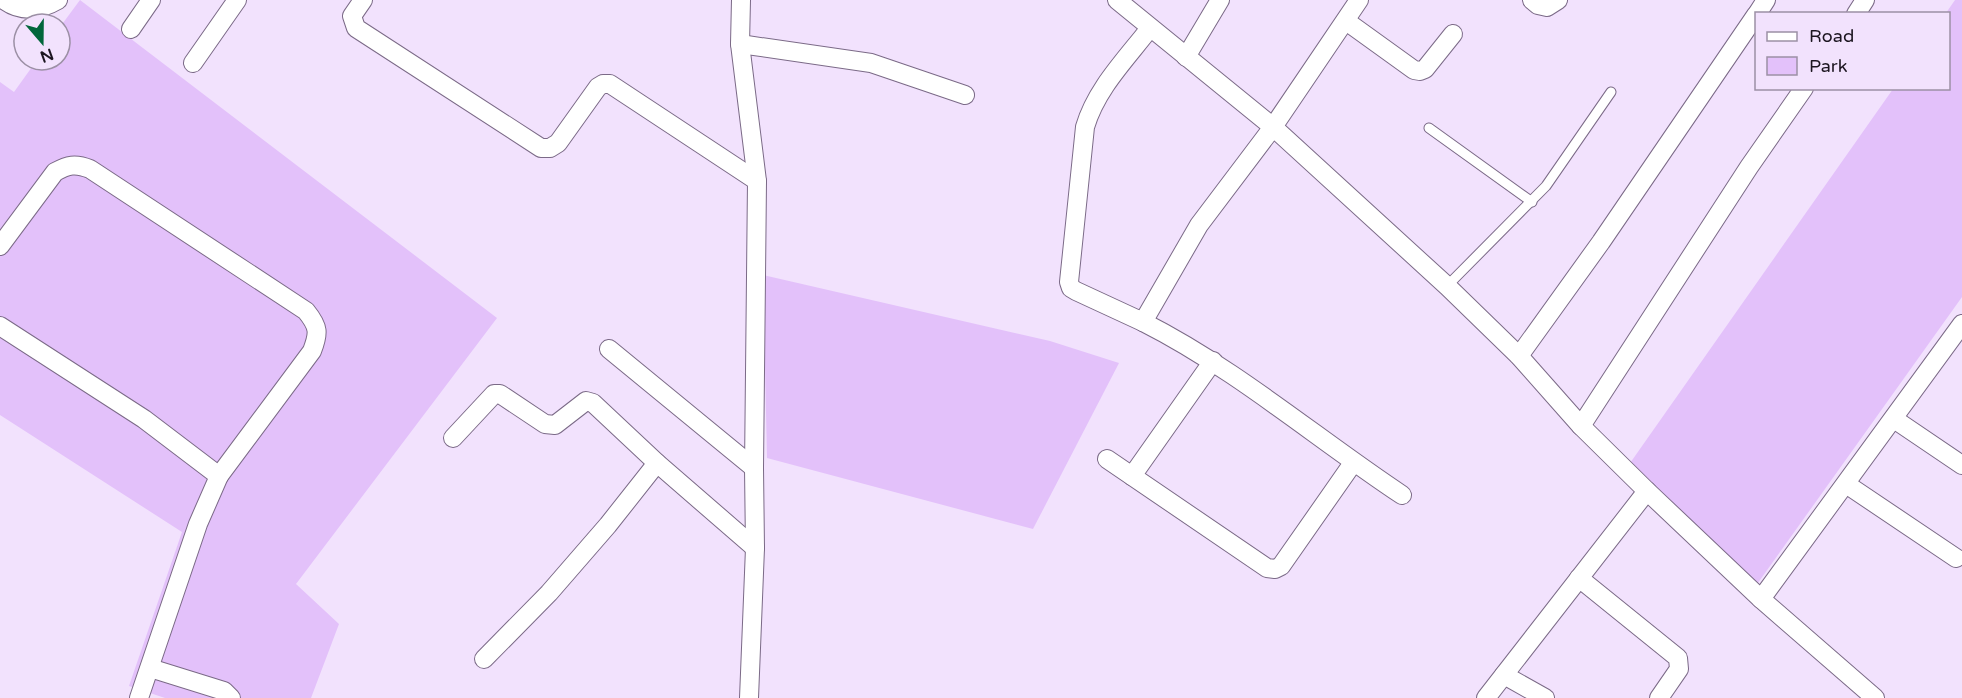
<svg xmlns="http://www.w3.org/2000/svg" width="1962" height="698" font-family="'Varela Round',sans-serif">
<rect width="100%" height="100%" fill="#f2e2fd"/>
<!-- green -->
<g fill="#e3c1fa">
<path d="M80,0L497,318L296,584L339,624L311,698H165L129,686L182,532L0,415V82L14,92L37,60H60V27Z"/>
<path d="M1955,0H1962V297L1755,587L1628,466L1893,89L1948,88V14L1946,13Z"/>
<path d="M763,275L1050,341L1119,363L1033,529L767,458Z"/>
</g>
<g fill="none" stroke-linecap="round" stroke-linejoin="round">
<defs>
<g id="lane">
<path d="M1429,128L1532,202"/>
<path d="M1447,286L1546,186L1611,92"/>
</g>
<g id="street">
<path d="M4,0C21,13 41,10 58,0"/>
<path d="M363,0L352,16L356,28L541,148H550L558,143L598,87L603,84H610L757,181"/>
<path d="M741,0L740,44L757,181L754,468L755,548L749,698"/>
<path d="M1117,0L1273,127L1447,286L1519,356L1581,426L1647,491L1761,599L1875,698"/>
<path d="M1532,0L1538,5L1547,7L1558,0"/>
<path d="M1757,14L1766,0"/>
<path d="M1856,14L1865,0"/>
<path d="M1346,21L1414,70L1420,71L1425,69L1453,34"/>
<path d="M1150,28C1126,59 1096,89 1085,127L1069,282L1071,288L1076,291L1143,322L1199,225L1273,127L1359,0"/>
<path d="M131,29L151,0"/>
<path d="M740,44L871,63L965,95"/>
<path d="M1186,57L1220,0"/>
<path d="M193,63L237,0"/>
<path d="M0,246L55,172C68,165 75,163 90,169L306,311C319,327 319,333 312,351L219,476"/>
<path d="M1143,322C1236,369 1316,438 1402,495"/>
<path d="M0,326L144,419L219,476L198,524L139,698"/>
<path d="M609,349L754,468"/>
<path d="M1519,356L1601,242L1756,15"/>
<path d="M1894,419L1962,465"/>
<path d="M1581,426L1749,167L1804,88"/>
<path d="M453,438L494,394H500L545,424L555,425L586,401L593,403L657,463L755,548"/>
<path d="M1107,459L1267,568L1275,569L1281,566L1353,463"/>
<path d="M1132,476L1213,361"/>
<path d="M1846,484L1956,558"/>
<path d="M1579,578L1678,658L1679,669L1659,698"/>
<path d="M1761,599L1962,324"/>
<path d="M484,659L549,593L608,525L657,463"/>
<path d="M150,668L224,691L231,698"/>
<path d="M1504,675L1545,698"/>
<path d="M1486,698L1647,491"/>
</g>
</defs>
<!-- lane casing -->
<use href="#lane" stroke="#7b6a87" stroke-width="11"/>
<!-- street casing -->
<use href="#street" stroke="#7b6a87" stroke-width="20"/>
<!-- lane -->
<use href="#lane" stroke="#fff" stroke-width="9"/>
<!-- street -->
<use href="#street" stroke="#fff" stroke-width="18"/>
</g>
<!-- legend -->
<rect x="1755" y="12" width="195" height="78" fill="#f2e2fd" stroke="#9c90a5" stroke-width="1.5"/>
<rect x="1767" y="32" width="30" height="9" fill="#ffffff" stroke="#9c90a5" stroke-width="1.5"/>
<text x="1809" y="42" font-size="18" fill="#1c1520">Road</text>
<rect x="1767" y="57" width="30" height="18" fill="#e3c1fa" stroke="#9c90a5" stroke-width="1.5"/>
<text x="1809" y="72" font-size="18" fill="#1c1520">Park</text>
<!-- north arrow -->
<g transform="translate(42 42) rotate(160)"><circle r="28" fill="#f2e2fd" stroke="#9c90a5" stroke-width="1.5"/>
<path d="M0-4.5L10 22L0 15L-10 22Z" fill="#02663b"/>
<text y="-9" font-size="16" font-weight="bold" text-anchor="middle" fill="#1c1520">N</text>
</g>
</svg>
